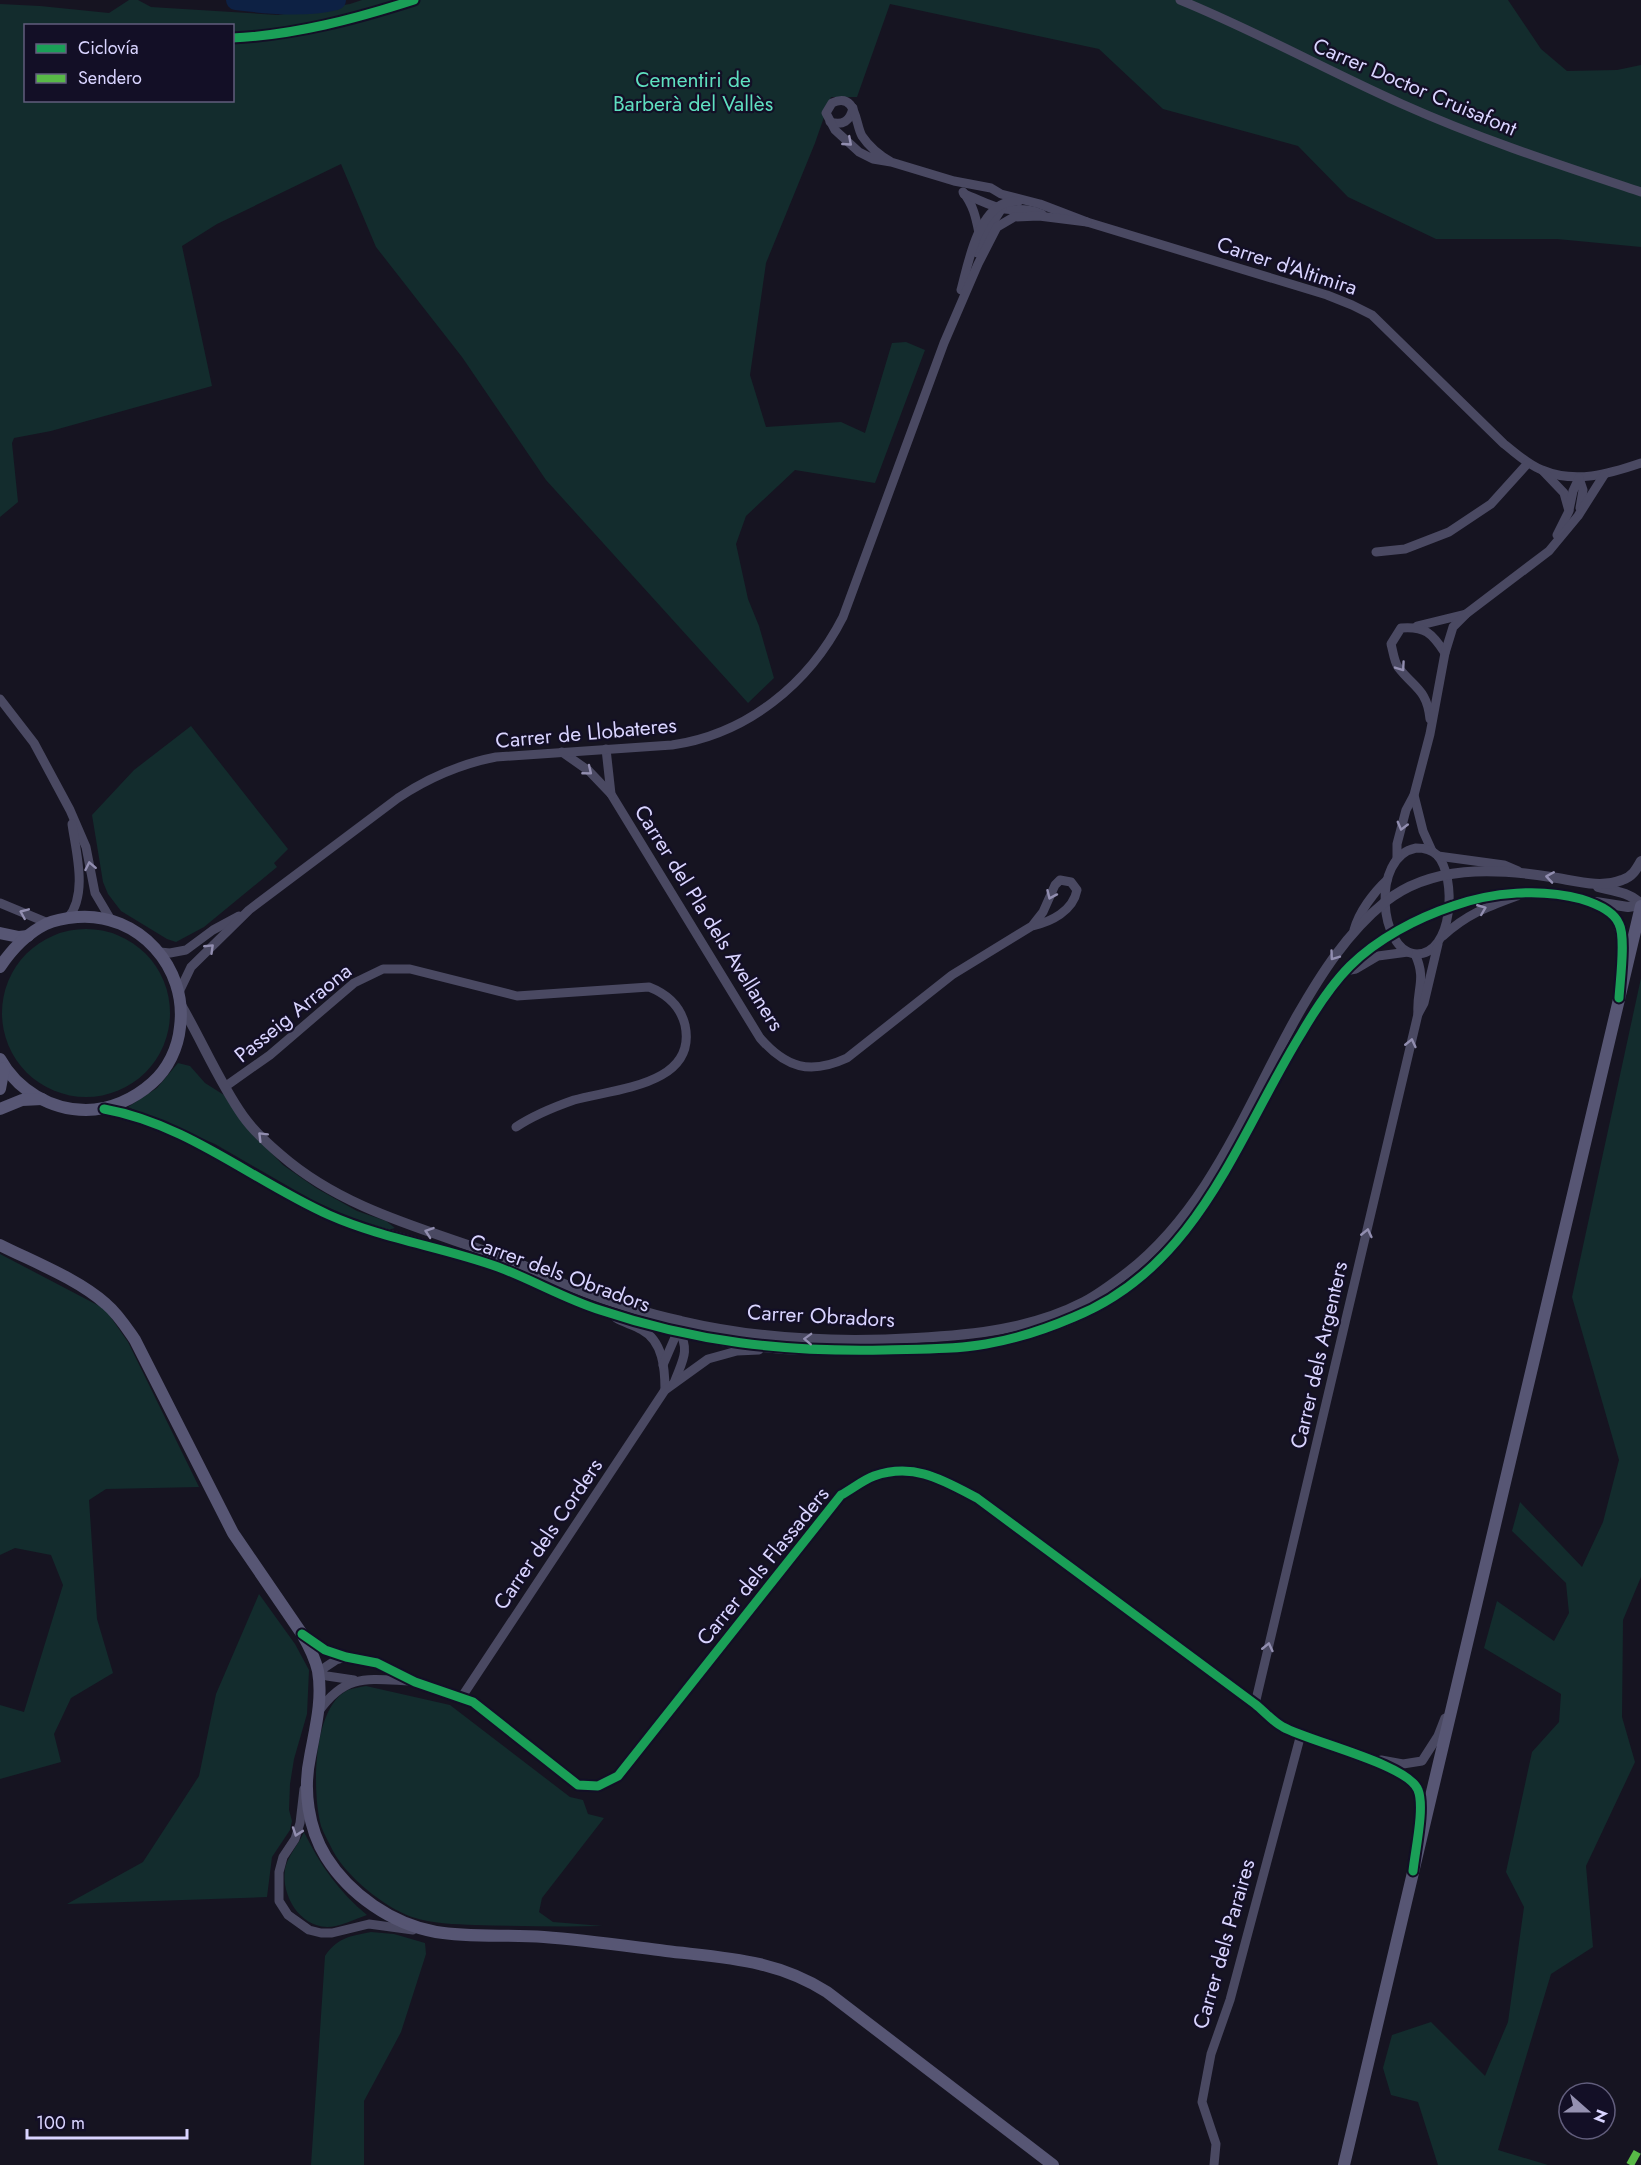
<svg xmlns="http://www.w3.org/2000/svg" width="1641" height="2165" font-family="Jost,sans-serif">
<rect width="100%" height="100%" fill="#161421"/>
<!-- green -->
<g fill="#132c2d" fill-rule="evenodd">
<path d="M129,0H138L151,7L278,15L350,4L362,0H1508L1541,49L1567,71L1617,70L1641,65V247L1557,239H1436L1348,197L1298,146L1163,109L1099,49L890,4L857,97H831L815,143L766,263L750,375L766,427L841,422L865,433L892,343L906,342L925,350L875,483L795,470L746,516L736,544L748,599L759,626L774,678L748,703L546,480L462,357L376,247L341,164L217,224L182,246L212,386L51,431L14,438L12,443L18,502L0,517V4L40,6L109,13ZM26,26H232V100H26Z"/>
<path d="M191,726L288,849L274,863L277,867L204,927L176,942L167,939L121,911L108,894L103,882L92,815L134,770Z"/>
<circle cx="86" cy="1013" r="84"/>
<path d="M1641,978V1577L1623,1620L1622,1717L1635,1762L1586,1866L1593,1947L1551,1974L1498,2150L1548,2165H1438L1418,2102L1391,2095L1383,2068L1392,2035L1431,2022L1485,2076L1508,2022L1524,1907L1506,1872L1532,1752L1559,1722L1561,1694L1484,1648L1497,1601L1554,1641L1569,1613L1566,1583L1512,1531L1520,1502L1582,1567L1603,1522L1619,1460L1572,1297Z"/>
<path d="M178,1063L190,1066L205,1083L224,1095L244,1125L283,1165L316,1188L357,1211L386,1221L395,1228L388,1230L347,1216L312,1200L215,1144L128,1107L157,1088Z"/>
<path d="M0,1254L105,1309L128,1342L199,1487L106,1489L89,1500L97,1619L113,1673L71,1698L54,1734L61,1762L0,1779V1705L24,1712L63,1585L51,1555L15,1548L0,1555Z"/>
<path d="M259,1594L295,1644L309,1670L307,1714L294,1759L290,1784L289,1810L292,1821L290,1830L272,1857L267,1897L67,1904L143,1862L199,1776L216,1694Z"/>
<path d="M366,1686L450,1705L570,1797L583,1800L588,1814L604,1818L542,1898L539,1912L553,1922L603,1926C561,1927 518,1926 475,1925C455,1924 432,1924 412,1917C384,1907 347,1877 333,1851C329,1843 324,1834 321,1826C312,1793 312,1707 348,1690C354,1688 360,1687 366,1686Z"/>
<path d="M304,1832C320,1865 339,1892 367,1915C355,1919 340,1927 327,1927C299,1926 281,1895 285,1869C287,1857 299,1844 304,1832Z"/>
<path d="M371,1932L394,1934L425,1943L426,1954L401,2032L364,2101V2165H311L325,1956C337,1938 350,1936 371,1932Z"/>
</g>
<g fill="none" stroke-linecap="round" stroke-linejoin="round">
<!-- river -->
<path stroke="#0d2144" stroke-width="20" d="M236,0C268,4 304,8 336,0"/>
<!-- minor -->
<g stroke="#4a4962" stroke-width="9">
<path d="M1180,0C1256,31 1328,71 1402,104C1480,139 1560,165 1641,192"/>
<path d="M830,122C843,126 850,121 853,108"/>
<path d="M891,162C879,155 870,148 862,136C855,125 857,91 832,103L826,113L835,130L859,152L873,159L891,162L954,181L991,188L1001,194L1040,204L1087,222L1327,295L1352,305L1372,315L1504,444C1516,453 1528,465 1542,470C1575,484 1609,474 1641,463"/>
<path d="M963,192C973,204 976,218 979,233"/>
<path d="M964,194C978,199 991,207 1005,209C1019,211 1026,207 1042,214"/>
<path d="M977,253L986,233L1002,208"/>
<path d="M961,290C968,264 977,214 1005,203C1009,202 1015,201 1019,201"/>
<path d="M1543,471L1564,493L1569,511L1557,535"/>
<path d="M1579,478L1583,490L1580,508"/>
<path d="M1569,510L1573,491L1579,478"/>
<path d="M1376,552L1405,549L1449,532L1491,504L1528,463"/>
<path d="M1417,626L1466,614"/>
<path d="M0,699L34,743L70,810L86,847L95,893L111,920"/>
<path d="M1430,719C1427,689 1414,688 1398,667C1394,661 1393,651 1391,644L1401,628C1425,626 1432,633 1445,653"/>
<path d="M606,749L611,794L760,1038C786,1068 810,1075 847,1058L952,975L1032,926L1043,912L1055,885L1060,880L1071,882L1077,890C1073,911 1051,922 1032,926"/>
<path d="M562,752L589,771L611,794"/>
<path d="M1414,795L1423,831L1432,851"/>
<path d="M1416,848C1424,848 1431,849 1437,855C1457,876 1454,956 1415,954C1380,951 1370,857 1416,848Z"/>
<path d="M1438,856L1504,865L1518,871"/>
<path d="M1397,858V844L1406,810L1414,795L1430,734L1445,653L1453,627L1466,614L1549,551L1578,516L1604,475"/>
<path d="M0,903L48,923"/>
<path d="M68,918C88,894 76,852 72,824"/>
<path d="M1354,930C1359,912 1373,893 1387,880"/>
<path d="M1443,936C1467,914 1487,907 1517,896"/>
<path d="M160,952L170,953L186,950L213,930L239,916"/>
<path d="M1415,954C1427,980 1416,989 1418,1014"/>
<path d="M1345,971L1356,969L1378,956L1408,952"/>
<path d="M179,992L191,967L249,910L398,798C428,778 460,764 496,757L672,745C747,734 809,684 843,617L944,343L978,264L997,227L1014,217L1039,216L1087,222"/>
<path d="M226,1086L270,1055L354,983L383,969H410L517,996L649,987C667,994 680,1005 685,1025C698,1086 612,1089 574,1100C554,1107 534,1115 516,1127"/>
<path d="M616,1318C624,1323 634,1325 642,1330C663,1341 665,1369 665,1390"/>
<path d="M663,1365L676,1335L695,1330L752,1340L764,1335"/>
<path d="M674,1383C682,1361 691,1351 678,1329"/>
<path d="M304,1635L325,1650L346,1657L377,1663L415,1682L473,1702L578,1785L598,1786L618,1776L841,1495C852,1489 863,1480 874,1476C914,1462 943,1480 977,1498L1255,1704C1264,1711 1273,1722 1283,1727C1310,1742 1408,1764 1418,1790C1424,1806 1418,1824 1416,1840"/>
<path d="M346,1657L336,1660L318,1672L327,1676L354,1680"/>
<path d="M461,1698L665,1390L708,1359L737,1351L759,1350"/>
<path d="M1255,1704L1418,1014L1424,1003L1438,944"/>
<path d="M319,1711C346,1673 368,1679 410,1681"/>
<path d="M1381,1760L1403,1764L1422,1761L1438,1736L1445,1718"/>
<path d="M304,1789L300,1823L295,1839L283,1857L279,1872V1901L288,1915L309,1930L321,1933H332L369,1924L413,1930"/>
<path d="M1214,2165L1216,2144L1202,2102L1211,2054L1230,2000L1301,1734"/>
</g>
<!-- tertiary -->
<g stroke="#4a4962" stroke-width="10">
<path d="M1598,887C1614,891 1629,892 1641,904"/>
<path d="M1596,902L1628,907L1641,905"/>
<path d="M181,1005C202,1041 219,1082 243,1116C253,1130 268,1144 281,1155C344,1210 426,1229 502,1257C525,1265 546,1277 569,1286C605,1300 643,1313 681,1321C758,1339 837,1343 916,1338C973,1335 1032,1329 1084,1302C1099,1294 1115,1282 1128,1272C1211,1207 1247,1105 1297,1016C1321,974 1347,933 1385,902C1431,865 1495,868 1551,877C1573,880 1600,889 1622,880C1632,877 1636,870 1641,861"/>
<path d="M104,1109C187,1124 251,1180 327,1214C352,1225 379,1232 405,1239C435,1247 464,1256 493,1266C531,1278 565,1299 603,1311C661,1330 722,1344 783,1349C819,1351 856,1350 893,1350C957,1349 1022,1343 1081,1315C1203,1256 1233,1146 1298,1039C1313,1013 1329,987 1351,965C1372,944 1401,928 1428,916C1475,895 1520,889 1571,897C1627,907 1623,930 1620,977"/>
</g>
<!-- secondary -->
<g stroke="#575674" stroke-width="12">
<path d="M0,933L19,937L28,936"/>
<path d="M0,967C12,949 26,934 46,924C55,920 67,918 77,917C139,912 188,968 180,1027C178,1048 168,1069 152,1083C134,1099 110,1110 86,1110C51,1110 17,1090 0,1059"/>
<path d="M0,1089L4,1068"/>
<path d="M0,1109L22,1100L42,1099"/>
<path d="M0,1245C34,1262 78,1279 106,1304C118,1314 126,1327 135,1340L233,1533L302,1634C309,1646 315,1658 318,1671C323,1700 315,1729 310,1757C303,1790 308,1828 326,1857C350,1895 392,1924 436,1932C471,1938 508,1934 544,1937C585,1940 626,1946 666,1951C725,1958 775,1959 827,1992L1053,2165"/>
<path d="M1344,2165L1641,906"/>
</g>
<!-- quiet -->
<path stroke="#58b947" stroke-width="8" stroke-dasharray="15 8" stroke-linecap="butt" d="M1630,2165L1641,2145"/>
<defs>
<g id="cycleway">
<path d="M232,38C295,35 355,19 414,0"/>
<path d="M104,1109C188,1124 253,1181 329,1215C383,1239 443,1247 498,1267C533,1280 565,1299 600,1310C695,1342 784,1352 884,1350C917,1349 952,1350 986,1344C1016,1339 1046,1329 1074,1317C1198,1267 1237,1138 1301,1034C1315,1010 1330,986 1350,966C1377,939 1417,918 1453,906C1492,892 1541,888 1581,899C1594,903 1614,911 1619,924C1626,937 1620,981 1619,998"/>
<path d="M302,1634L325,1650L346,1657L377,1663L415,1682L473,1702L578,1785L598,1786L618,1776L841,1495C852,1489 863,1480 874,1476C914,1462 943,1480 977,1498L1255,1704C1264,1711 1273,1722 1283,1727C1310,1742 1408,1764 1418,1790C1425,1807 1415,1851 1413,1871"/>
</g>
</defs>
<!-- cycleway casing -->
<use href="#cycleway" stroke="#130f26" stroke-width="13"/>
<!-- cycleway -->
<use href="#cycleway" stroke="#1a9f57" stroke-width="9"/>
</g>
<!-- one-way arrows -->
<defs><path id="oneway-chevron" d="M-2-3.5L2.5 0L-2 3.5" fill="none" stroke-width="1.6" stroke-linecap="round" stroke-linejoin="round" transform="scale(1.5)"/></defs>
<g stroke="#928eb0">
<use href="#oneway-chevron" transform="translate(848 142) rotate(41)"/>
<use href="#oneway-chevron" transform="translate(1401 667) rotate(55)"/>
<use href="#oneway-chevron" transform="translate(588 771) rotate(39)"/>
<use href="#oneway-chevron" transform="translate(1402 826) rotate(105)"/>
<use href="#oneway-chevron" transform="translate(90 866) rotate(-101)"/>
<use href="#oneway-chevron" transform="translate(1550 877) rotate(-171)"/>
<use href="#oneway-chevron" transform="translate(1051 895) rotate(114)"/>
<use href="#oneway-chevron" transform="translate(1482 909) rotate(-22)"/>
<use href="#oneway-chevron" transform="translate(24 913) rotate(-157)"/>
<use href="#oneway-chevron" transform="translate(210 948) rotate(-44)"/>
<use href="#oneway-chevron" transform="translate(1334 956) rotate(126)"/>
<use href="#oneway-chevron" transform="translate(1411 1043) rotate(-77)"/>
<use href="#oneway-chevron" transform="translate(262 1136) rotate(-135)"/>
<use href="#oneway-chevron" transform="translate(429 1232) rotate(-161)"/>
<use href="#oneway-chevron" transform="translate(1367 1233) rotate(-77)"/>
<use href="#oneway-chevron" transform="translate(808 1339) rotate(-178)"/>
<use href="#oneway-chevron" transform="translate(1268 1647) rotate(-77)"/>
<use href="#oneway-chevron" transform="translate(297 1832) rotate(109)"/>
</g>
<g text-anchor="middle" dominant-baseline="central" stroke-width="4.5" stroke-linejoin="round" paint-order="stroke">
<!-- park labels -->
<g font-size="21" fill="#5fe0c0" stroke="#130f26">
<text x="693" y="80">Cementiri de<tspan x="693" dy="24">Barberà del Vallès</tspan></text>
</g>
<!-- street labels -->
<g font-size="21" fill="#d9d4ff" stroke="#130f26">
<text transform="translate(1415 87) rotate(23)">Carrer Doctor Cruisafont</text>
<text transform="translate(1287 266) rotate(18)">Carrer d'Altimira</text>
<text transform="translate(586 733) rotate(-5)">Carrer de Llobateres</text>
<text transform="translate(709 918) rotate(58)">Carrer del Pla dels Avellaners</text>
<text transform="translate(293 1013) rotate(-39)">Passeig Arraona</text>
<text transform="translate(560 1273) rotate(20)">Carrer dels Obradors</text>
<text transform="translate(821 1316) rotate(3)">Carrer Obradors</text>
<text transform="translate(1319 1355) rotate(-77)">Carrer dels Argenters</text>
<text transform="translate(548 1534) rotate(-56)">Carrer dels Corders</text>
<text transform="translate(763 1566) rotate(-51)">Carrer dels Flassaders</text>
<text transform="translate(1224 1944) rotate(-74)">Carrer dels Paraires</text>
</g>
</g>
<!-- legend -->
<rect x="24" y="24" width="210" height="78" fill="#130f26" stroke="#625e7d" stroke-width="1.5"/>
<rect x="36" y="44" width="30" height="9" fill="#1a9f57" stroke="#625e7d" stroke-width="1.5"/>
<text x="78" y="54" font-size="18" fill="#d9d4ff">Ciclovía</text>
<rect x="36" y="74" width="30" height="9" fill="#58b947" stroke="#625e7d" stroke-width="1.5"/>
<text x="78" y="84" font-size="18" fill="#d9d4ff">Sendero</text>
<!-- north arrow -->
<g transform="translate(1587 2111) rotate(111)"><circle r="28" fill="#130f26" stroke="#625e7d" stroke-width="1.5"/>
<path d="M0-4.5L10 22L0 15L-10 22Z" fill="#9591b1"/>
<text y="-9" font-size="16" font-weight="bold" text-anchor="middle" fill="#d9d4ff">N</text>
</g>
<!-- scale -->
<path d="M27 2129v9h160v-9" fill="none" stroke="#d9d4ff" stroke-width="3"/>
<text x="36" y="2129" font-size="18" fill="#d9d4ff" stroke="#130f26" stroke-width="4.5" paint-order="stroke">100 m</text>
</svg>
